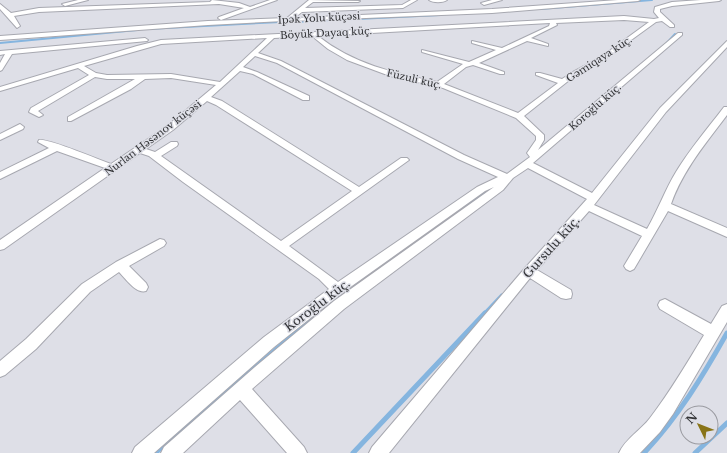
<svg xmlns="http://www.w3.org/2000/svg" width="727" height="453" font-family="'Libre Baskerville',serif">
<rect width="100%" height="100%" fill="#dedfe7"/>
<g fill="none" stroke-linecap="round" stroke-linejoin="round">
<!-- stream-far3 -->
<g stroke="#85b5df" stroke-width="2">
<path d="M540,9L652,0"/>
<path d="M294,22L440,15"/>
<path d="M147,29L280,22"/>
<path d="M0,43L137,30"/>
<path d="M665,45L675,34"/>
</g>
<!-- stream-far2 -->
<path stroke="#85b5df" stroke-width="3" d="M468,205L484,193"/>
<!-- stream-far1 -->
<g stroke="#85b5df" stroke-width="3.5">
<path d="M318,314L349,288L469,204"/>
<path d="M484,314L502,295"/>
</g>
<!-- stream -->
<g stroke="#85b5df" stroke-width="5">
<path d="M155,453L319,313"/>
<path d="M353,453L485,313"/>
<path d="M644,453C678,417 703,376 727,333"/>
<path d="M695,453L727,423"/>
</g>
<defs>
<g id="minor">
<path d="M78,0H88L65,6L62,4Z"/>
<path d="M212,0L239,3L250,7L270,0H277L221,20L218,18L219,17L244,8L219,4L39,12L14,16L20,26L17,28L0,9V4L11,13L39,8L210,2Z"/>
<path d="M309,0L360,1L358,2H313L305,8L402,5L411,0H417L403,8L302,12L294,18L492,9L618,0H640L638,1L492,13L290,21L286,24L284,21L208,25L0,40V36L208,21L287,18Z"/>
<path d="M429,0H447C443,3 433,3 429,0Z"/>
<path d="M492,0H502L484,5L481,3Z"/>
<path d="M701,0H721L719,1L672,6L660,9V12L674,25V27H670L662,21L656,22L605,59L577,74L524,116L544,135V140L538,150L678,33H682V35L533,163L592,193L660,108L727,41V47L666,112L594,205L647,229C658,210 665,190 676,172C690,149 708,128 724,107H727V115C706,143 683,170 671,204L727,228V237L668,211L634,269L630,271L626,269L624,266L642,236L589,211L537,270L571,290L572,294L571,298L566,299L561,298L530,278L389,453H369L372,447L525,268L587,199L528,168L513,178L503,190L344,309L252,389L304,447L307,453H287L240,400L183,453H161L164,447L255,367L334,301L494,187L485,191L342,293L274,347L154,453H132L135,447L264,337L329,289L319,279L183,182L149,156L140,153L4,249L0,250V240L105,168L57,151L0,179V172L49,148L38,142L39,140C48,138 99,160 111,164L167,126L216,85L171,78L145,79L131,89L71,121H68V117L135,79H107L95,77L38,111L43,115L39,117L29,112L31,108L89,75L78,68L0,91V87L137,46L161,40L624,16L654,19L659,18L654,12L655,7L672,2ZM624,20L649,22L601,57L573,72L562,79L540,73H536V75L558,83L518,113L444,84L466,67L473,65L500,74H504V72L479,63L527,41L548,46V44L531,38L557,25L556,23ZM550,23L549,26L502,48L472,41V43L496,50L469,62L422,50V52L463,64L437,82C394,73 353,64 318,36ZM312,36L328,49L347,60L390,76L443,88L516,118L536,136V140L527,153L530,157L507,174L464,155L281,61L258,53L274,38ZM267,38L220,82L171,74L107,75L96,73L84,66L161,44ZM255,56L277,63L458,159L498,177L477,187L338,282L289,246L409,160L407,158H401L359,187L222,101L211,97L240,71L253,74L303,100H309V96L257,72L243,67ZM207,101L216,105L352,191L281,241L161,156L177,146L178,144L177,142H171L155,152L146,149L173,130Z"/>
<path d="M145,38L148,40L147,41L12,54L2,70L0,71V63L5,54L0,55V51Z"/>
<path d="M20,124L24,127L23,129L0,140V134Z"/>
<path d="M160,239L164,240L166,243L164,246L129,266L146,283L148,287L146,291C136,294 126,279 119,272L90,292L36,349L5,375L0,377V361L26,339L82,284L116,262Z"/>
<path d="M665,299L711,324L722,306L727,304V322L673,414L660,432L640,453H619C625,439 641,430 650,418C670,392 687,363 704,335L660,309L658,305L660,301Z"/>
</g>
</defs>
<!-- minor casing -->
<use href="#minor" stroke="#a7a8b0" stroke-width="2"/>
<!-- minor -->
<use href="#minor" fill="#fff" fill-rule="evenodd"/>
</g>
<g text-anchor="middle" dominant-baseline="central" stroke-width="3" stroke-linejoin="round" paint-order="stroke">
<!-- far-street labels -->
<g font-size="10" fill="#333437" stroke="#dedfe7">
<text transform="translate(319 18) rotate(-3)">İpək Yolu küçəsi</text>
<text transform="translate(326 33) rotate(-3)">Böyük Dayaq küç.</text>
<text transform="translate(599 59) rotate(-33)">Gəmiqaya küç.</text>
<text transform="translate(414 79) rotate(13)">Füzuli küç.</text>
<text transform="translate(595 107) rotate(-41)">Koroğlu küç.</text>
<text transform="translate(153 138) rotate(-37)">Nurlan Həsənov küçəsi</text>
</g>
<!-- street labels -->
<g font-size="12" fill="#333437" stroke="#dedfe7">
<text transform="translate(551 247) rotate(-48)">Gursulu küç.</text>
<text transform="translate(317 305) rotate(-37)">Koroğlu küç.</text>
</g>
</g>
<!-- north arrow -->
<g transform="translate(699 425) rotate(313)"><circle r="19" fill="#dedfe7" stroke="#9a9ba1"/>
<path d="M0-3L7 15L0 10L-7 15Z" fill="#897417"/>
<text y="-6" font-size="11" font-weight="bold" text-anchor="middle" fill="#333437">N</text>
</g>
</svg>
